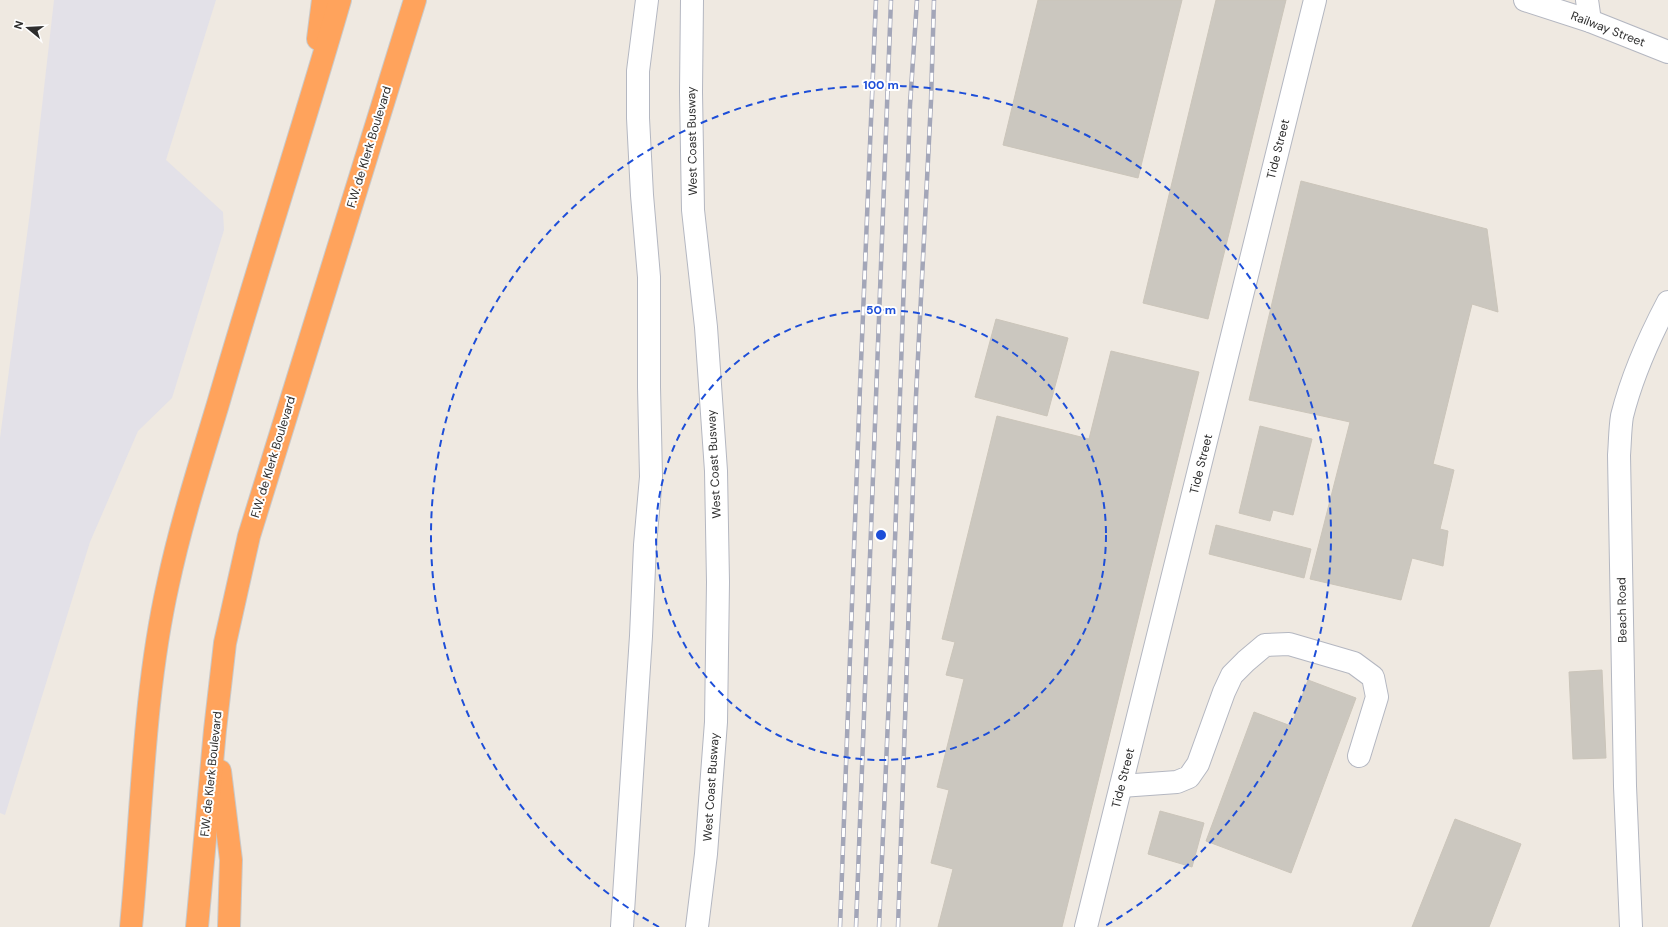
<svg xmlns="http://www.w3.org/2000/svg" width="1668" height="927" font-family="'DM Sans',sans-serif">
<rect width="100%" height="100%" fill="#efe9e1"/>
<!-- industrial -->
<path fill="#e3e1e8" d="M54,0H216L166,160L223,212L224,230L172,398L138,431L90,542L5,815L0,813V438L30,212Z"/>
<!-- building -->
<g fill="#cbc7bf" stroke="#cbc5ba">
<path d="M1038,0H1182L1138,178L1003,145Z"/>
<path d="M1216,0H1286L1208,319L1143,303Z"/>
<path d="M1301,181L1487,229L1498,312L1472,304L1433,464L1454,470L1440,529L1448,531L1443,566L1412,558L1401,600L1310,579L1350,422L1249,400Z"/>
<path d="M996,319L1068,338L1047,416L975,397Z"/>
<path d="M1111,351L1199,372L1062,927H938L953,869L931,863L949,790L937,787L964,679L946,675L955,642L942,639L997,416L1089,439Z"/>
<path d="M1260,426L1312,439L1293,515L1273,510L1270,521L1239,513Z"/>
<path d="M1216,525L1311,549L1304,578L1209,554Z"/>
<path d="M1602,670L1606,758L1573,759L1569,672Z"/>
<path d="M1308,680L1356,698L1291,873L1206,841L1254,712L1291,726Z"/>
<path d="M1160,811L1204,823L1192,867L1148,854Z"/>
<path d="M1455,819L1521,844L1489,927H1412Z"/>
</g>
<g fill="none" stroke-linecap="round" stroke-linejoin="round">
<defs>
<g id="minor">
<path d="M692,0L691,92L693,210L706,327L716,471L718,582L716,722L706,854L697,927"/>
<path d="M1525,0L1590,21L1668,52"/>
<path d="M1587,0L1590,21"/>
<path d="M1121,786L1177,782L1189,777L1198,764L1224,692L1232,675L1246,661L1265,645L1289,644L1354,663L1373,677L1377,697L1359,756"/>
<path d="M622,927L641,636L645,545L651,477L649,387V277L642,195L638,118V71L647,0"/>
<path d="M1086,927L1315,0"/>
<path d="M1631,927L1625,786L1619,455C1620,443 1620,428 1622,416C1632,376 1649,338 1668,302"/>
</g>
<g id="highway">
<path d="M318,39L323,0"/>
<path d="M220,771L231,860L229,927"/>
<path d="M131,927C142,813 143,696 168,584C181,523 200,464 218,404C257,269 301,135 340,0"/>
<path d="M197,927L215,730L225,643L249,536L415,0"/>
</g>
</defs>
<!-- minor casing -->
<use href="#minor" stroke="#b4b7c1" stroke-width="24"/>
<!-- highway casing -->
<use href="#highway" stroke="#c9c9c9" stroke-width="24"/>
<!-- minor -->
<use href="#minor" stroke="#fff" stroke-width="22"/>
<!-- highway -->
<use href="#highway" stroke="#ffa35c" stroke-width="22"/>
<defs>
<g id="rail">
<path d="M840,927L860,387L876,0"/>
<path d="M856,927L891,0"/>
<path d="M879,927L892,627L910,105L917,0"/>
<path d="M898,927L916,396L931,101L934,0"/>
</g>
</defs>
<!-- rail casing -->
<use href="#rail" stroke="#a3a6b8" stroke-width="4.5"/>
<!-- rail -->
<use href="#rail" stroke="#fff" stroke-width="3" stroke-dasharray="9" stroke-linecap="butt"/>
</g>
<!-- distance rings -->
<g fill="none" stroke="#1d4ed8" stroke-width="2" stroke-dasharray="7 5">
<circle cx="881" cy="535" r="225"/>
<path d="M659 927A450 450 0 1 1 1103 927"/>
</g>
<g text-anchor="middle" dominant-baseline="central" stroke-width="4" stroke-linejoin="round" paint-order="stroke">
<!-- street labels -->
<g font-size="12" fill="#2e2e2e" stroke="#fff">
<text transform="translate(1608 29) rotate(21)">Railway Street</text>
<text transform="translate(692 141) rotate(-91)">West Coast Busway</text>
<text transform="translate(369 147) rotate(-73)">F.W. de Klerk Boulevard</text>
<text transform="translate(1278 149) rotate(-76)">Tide Street</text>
<text transform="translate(273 457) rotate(-73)">F.W. de Klerk Boulevard</text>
<text transform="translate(714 464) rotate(-93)">West Coast Busway</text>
<text transform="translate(1201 464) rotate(-76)">Tide Street</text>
<text transform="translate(1622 610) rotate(-91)">Beach Road</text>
<text transform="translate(211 774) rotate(-84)">F.W. de Klerk Boulevard</text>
<text transform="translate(1123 778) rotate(-76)">Tide Street</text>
<text transform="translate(711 787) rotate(-86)">West Coast Busway</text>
</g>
</g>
<circle cx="881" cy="535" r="6" fill="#1d4ed8" stroke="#fff" stroke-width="2"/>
<g font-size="12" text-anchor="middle" font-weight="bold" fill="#1d4ed8" stroke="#fff" stroke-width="4" stroke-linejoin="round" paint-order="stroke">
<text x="881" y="89">100 m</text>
<text x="881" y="314">50 m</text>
</g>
<!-- north arrow -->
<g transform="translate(28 28) rotate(288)" stroke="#ffffff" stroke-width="3" paint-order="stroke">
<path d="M0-3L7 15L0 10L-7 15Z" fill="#2e2e2e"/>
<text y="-6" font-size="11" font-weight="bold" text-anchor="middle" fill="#2e2e2e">N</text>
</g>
</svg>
